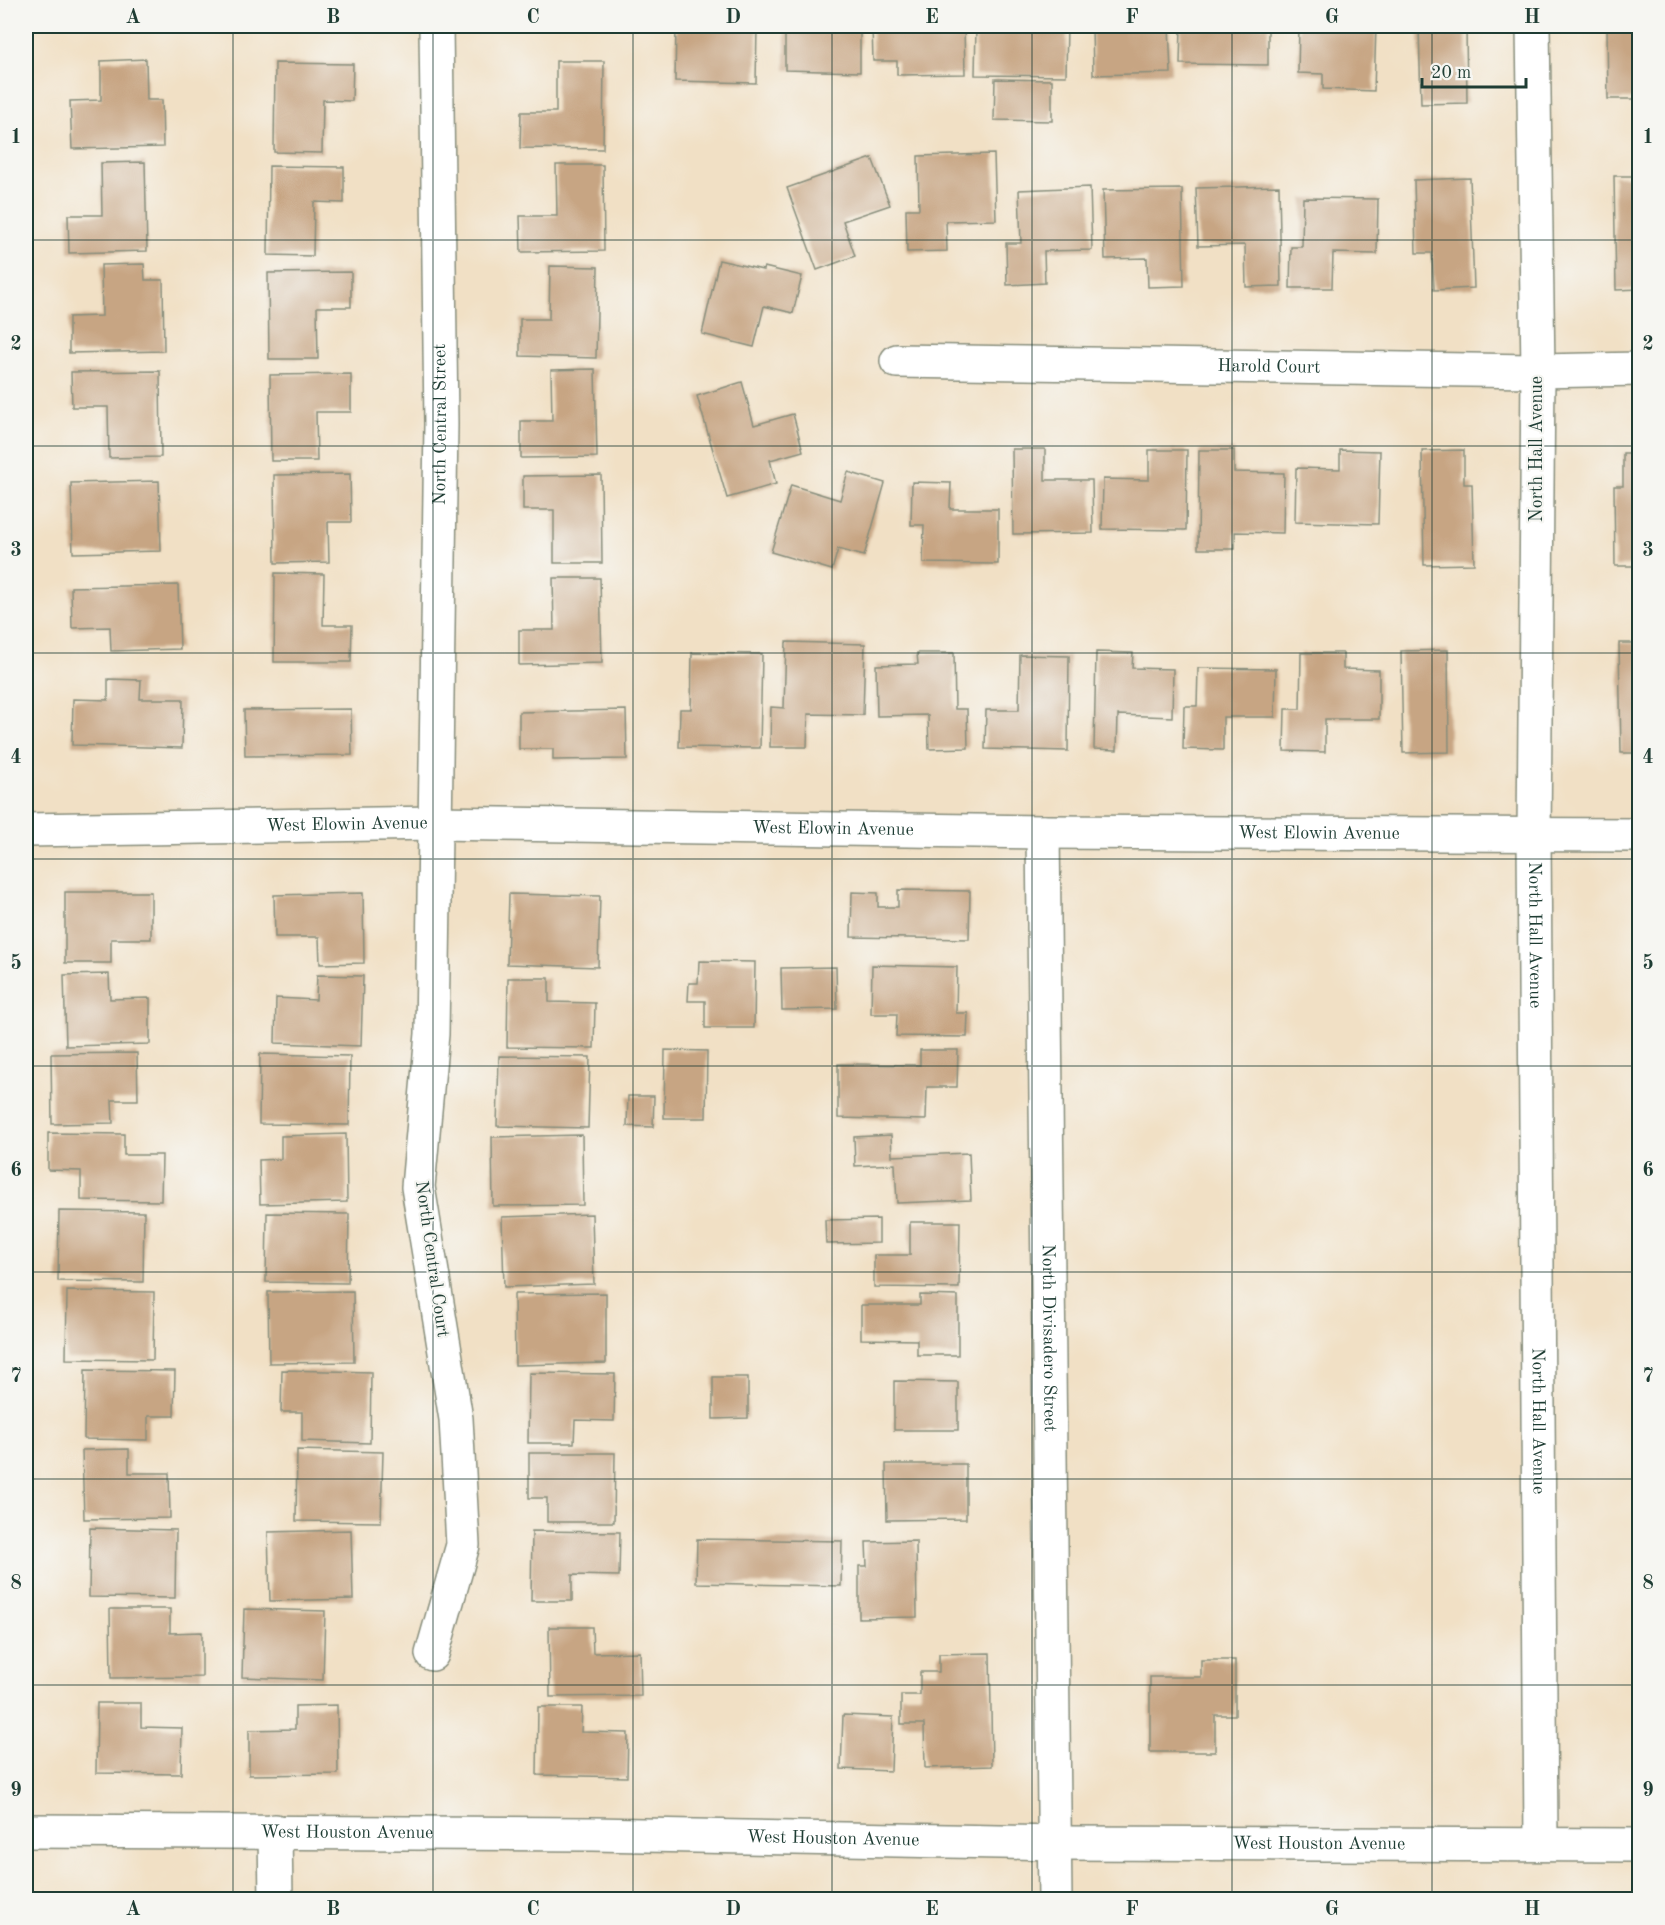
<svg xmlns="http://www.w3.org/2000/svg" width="1665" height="1925" font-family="'Old Standard TT',serif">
<rect width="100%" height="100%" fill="#f6f6f2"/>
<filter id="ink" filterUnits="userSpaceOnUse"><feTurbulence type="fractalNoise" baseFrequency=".0167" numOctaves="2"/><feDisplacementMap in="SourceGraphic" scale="12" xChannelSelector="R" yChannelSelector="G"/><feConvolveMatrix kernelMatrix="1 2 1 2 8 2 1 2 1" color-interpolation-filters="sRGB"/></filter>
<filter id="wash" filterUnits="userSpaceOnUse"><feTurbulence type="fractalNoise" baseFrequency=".008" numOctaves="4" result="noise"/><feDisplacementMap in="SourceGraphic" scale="24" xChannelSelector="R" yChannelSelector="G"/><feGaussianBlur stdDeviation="1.35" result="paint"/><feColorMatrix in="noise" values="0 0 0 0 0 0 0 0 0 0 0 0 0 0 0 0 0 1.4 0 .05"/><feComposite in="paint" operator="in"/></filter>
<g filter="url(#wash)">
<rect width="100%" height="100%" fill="#f1e0c5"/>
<g id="blocks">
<!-- building -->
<g fill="#c7a583">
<path d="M676,26H757L756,83L675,81Z"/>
<path d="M785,26H860V72L785,70Z"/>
<path d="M872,26H964L965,74L897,75V61H873Z"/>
<path d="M976,26H1067L1066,76L975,75Z"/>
<path d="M1092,26H1169L1171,73L1093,75Z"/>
<path d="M1181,26H1268V65L1180,64Z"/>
<path d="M1299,26H1376L1374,91L1323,89V74L1298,73Z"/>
<path d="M1419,26H1466L1467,103L1421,104Z"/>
<path d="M1607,26H1640V99H1608Z"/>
<path d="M146,59L147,100H162L163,147L72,149L70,101L101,100V61Z"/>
<path d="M556,61H604L603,149L520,148L521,112H556Z"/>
<path d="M275,63L353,64L352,101L323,100L322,153L274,152Z"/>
<path d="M995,79L1052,80V121L994,120Z"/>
<path d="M994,154L996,220L946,221L947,251L907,252L906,209H919L918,156Z"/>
<path d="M872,158L890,205L843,221L855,256L817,270L787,188Z"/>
<path d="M145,162L147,251L69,253L68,215H102L101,163Z"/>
<path d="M556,165H603L604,251L521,252L520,216H557Z"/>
<path d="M269,166L344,167V203L314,202L313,256L268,255Z"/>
<path d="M1614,176H1640V289L1616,290Z"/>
<path d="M1470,178L1474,288L1434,290L1432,253H1416L1414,180Z"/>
<path d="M1279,186L1281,286L1246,287L1245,245L1198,246L1196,188Z"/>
<path d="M1090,187L1092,250L1044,251L1045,283L1007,285L1006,243H1021L1019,190Z"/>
<path d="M1182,189L1184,286L1148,287L1147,258L1105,259L1103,190Z"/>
<path d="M1303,198L1378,199L1377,254L1333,253L1332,288H1290L1291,247H1302Z"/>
<path d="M719,260L763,270L764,267L802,276L793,313L764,306L754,347L702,334Z"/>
<path d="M144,264L145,280H163L164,351L69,353V317L102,316L101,265Z"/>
<path d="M550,266L598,267L596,358L520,356V319H549Z"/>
<path d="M351,272V307H317L318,359H269L268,273Z"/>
<path d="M595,369L597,457L521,458V421H552L551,370Z"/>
<path d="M160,371L161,457L109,458L108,407H72L71,372Z"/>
<path d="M351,374V412H316L317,461H271L270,375Z"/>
<path d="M742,382L754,425L793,414L803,451L770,460L776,484L727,498L697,396Z"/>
<path d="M1012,449H1045V480H1092L1093,533L1013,534Z"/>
<path d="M1149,450H1187L1186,530L1102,529L1103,479L1149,480Z"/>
<path d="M1199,450H1234V472L1284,473L1283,533L1235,532V549H1198Z"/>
<path d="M1340,450L1380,451L1378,524L1295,522L1296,468L1340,469Z"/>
<path d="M1464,450V484H1472L1474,564L1424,565L1422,451Z"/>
<path d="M1623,453H1640V566H1615L1614,486H1623Z"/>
<path d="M848,472L885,483L864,556L838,549L832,570L771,552L791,485L840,500Z"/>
<path d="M350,474L351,522H328L329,562L275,563L274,475Z"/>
<path d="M601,475L602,563H554V510H523V476Z"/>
<path d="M159,481L161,551L73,553L71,483Z"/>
<path d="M912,482L951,483L950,509H998V564L923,563L924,525H911Z"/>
<path d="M275,573L324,574L323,625H352L351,662H274Z"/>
<path d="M553,578H600L602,663L519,665V630H554Z"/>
<path d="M178,585L180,649L111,651L110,627L72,628L71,587Z"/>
<path d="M786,642L865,644L863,715L808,714L807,747H770L771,707L784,708Z"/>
<path d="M1619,643H1640V753H1621Z"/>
<path d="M1448,650L1449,752L1403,753L1401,651Z"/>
<path d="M1096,652L1133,653L1132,668L1173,669L1172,717L1118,715L1117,750L1094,749Z"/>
<path d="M692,653L762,654L760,748L679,747L680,709H691Z"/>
<path d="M917,653H954L955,709H967L968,748L929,749L928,715L877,716L876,665L918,664Z"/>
<path d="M1301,653H1343V669L1379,670V719H1325V752L1284,751L1285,709H1300Z"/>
<path d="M1020,655L1069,656L1068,751L985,749L986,710H1019Z"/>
<path d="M1198,668L1276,669L1275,717H1223V750L1183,749L1184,706H1197Z"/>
<path d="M108,679L141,680L140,699H183L182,748L72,745L73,699L108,700Z"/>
<path d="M351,709L352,755L245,756L244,710Z"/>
<path d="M626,710L627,759L553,760V749H519V712Z"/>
<path d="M898,890L970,891L969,939L851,937L852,892L878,893V907H898Z"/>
<path d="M65,892H151V939H111V963H65Z"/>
<path d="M363,893L364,963L320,964L319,937H275L274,895Z"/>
<path d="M509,894L600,896L598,967L507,964Z"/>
<path d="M699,961L755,962L754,1028H705V1001H688L689,983H698Z"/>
<path d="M872,965L957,967L956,1013H968L967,1037L896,1036L897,1014H871Z"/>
<path d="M836,967L837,1009L782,1010L781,968Z"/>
<path d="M109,974L110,999L150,998V1044L66,1046L64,975Z"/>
<path d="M317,975L363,976L361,1046L275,1043L276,998L316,1000Z"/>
<path d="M508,978H549V1002L595,1003L594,1048L507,1047Z"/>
<path d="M665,1050L707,1051L706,1118H664Z"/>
<path d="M920,1050H958L957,1087H927L926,1120L838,1118V1064L920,1065Z"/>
<path d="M137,1053L138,1100H112L113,1123L52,1124L51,1054Z"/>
<path d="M260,1054L350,1056L349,1125L259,1124Z"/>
<path d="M499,1056L590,1057L588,1128L497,1126Z"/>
<path d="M628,1096H654L653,1127L627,1126Z"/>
<path d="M48,1133L124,1134V1155H162L161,1201L81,1200V1171L48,1170Z"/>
<path d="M346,1134L347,1202L260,1204L259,1160L281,1159V1136Z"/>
<path d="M582,1135L583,1205L493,1206L492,1137Z"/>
<path d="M891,1135L892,1156L969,1153L971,1200L897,1203L895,1164L855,1166L854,1137Z"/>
<path d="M59,1211L144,1212L143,1282L58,1281Z"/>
<path d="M267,1213L349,1214L348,1283L266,1282Z"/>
<path d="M592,1214L594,1284L504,1287L502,1217Z"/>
<path d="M879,1219V1243L826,1244L825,1220Z"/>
<path d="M910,1222H960L959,1288L874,1287V1255H910Z"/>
<path d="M67,1291L154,1292L153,1360L66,1359Z"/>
<path d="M353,1291L354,1362L269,1363L268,1292Z"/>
<path d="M606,1293V1363L515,1365L514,1294Z"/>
<path d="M920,1295L958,1296V1355H917V1340L861,1339V1305H920Z"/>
<path d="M85,1370L175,1371L174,1416H148V1440L84,1439Z"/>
<path d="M282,1370L371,1372L370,1443L302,1441V1412H281Z"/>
<path d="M529,1373L615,1374L614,1421L575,1420L574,1443H528Z"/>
<path d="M713,1377H748V1418L713,1419Z"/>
<path d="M894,1381L958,1382V1430H894Z"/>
<path d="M129,1449V1473H169L170,1518L84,1519L82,1450Z"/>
<path d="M297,1450L383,1452L381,1522L296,1521Z"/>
<path d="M529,1453H615L614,1522H547V1498H529Z"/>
<path d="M886,1464H966V1519L887,1520Z"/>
<path d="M90,1528L176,1530L175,1598L89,1597Z"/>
<path d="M351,1530L353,1599L270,1601L268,1532Z"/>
<path d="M532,1531L620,1532L619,1576L572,1575V1601H531Z"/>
<path d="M697,1539L842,1541L841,1586L696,1583Z"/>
<path d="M916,1541L917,1617L859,1618V1566H867L866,1542Z"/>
<path d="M110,1609H170V1633L202,1632V1677L111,1678Z"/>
<path d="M244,1609L325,1611L323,1680L242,1677Z"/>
<path d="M549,1627H592L593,1653L640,1652L641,1696L550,1697Z"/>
<path d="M990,1653L992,1766L925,1768L924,1724H901V1695H920V1672H939V1654Z"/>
<path d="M1201,1660H1235V1715H1215V1752H1150V1677H1201Z"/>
<path d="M97,1703H141V1727L182,1728L181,1774L96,1773Z"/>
<path d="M337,1705L338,1774L249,1775V1730L295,1729V1706Z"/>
<path d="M538,1707H582L581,1732L628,1733L627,1777L537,1775Z"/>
<path d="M843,1715L893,1717L891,1771L841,1769Z"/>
</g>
</g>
</g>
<g filter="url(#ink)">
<use href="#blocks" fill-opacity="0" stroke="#888e7c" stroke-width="1.5"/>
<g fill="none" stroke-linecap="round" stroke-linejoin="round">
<defs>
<g id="minor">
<path id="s1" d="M1533,26L1538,371L1534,836L1541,1844"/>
<path id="s2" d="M897,361L1538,371L1640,369"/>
<path id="s3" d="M26,830L435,823L1043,832L1640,835"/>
<path id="s4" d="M1043,832L1055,1900"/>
<path id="s5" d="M432,1654L463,1545L456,1419L418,1187L432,1034L441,424L436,26"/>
<path d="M275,1831L276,1900"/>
</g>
<g id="secondary">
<path id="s6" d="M26,1831L593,1834L1056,1843L1640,1845"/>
</g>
</defs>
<!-- minor casing -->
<use href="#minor" stroke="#888e7c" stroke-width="36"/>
<!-- secondary casing -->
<use href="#secondary" stroke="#888e7c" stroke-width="36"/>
<!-- minor -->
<use href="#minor" stroke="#fff" stroke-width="33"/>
<!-- secondary -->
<use href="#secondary" stroke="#fff" stroke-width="33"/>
</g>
</g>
<!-- grid -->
<path fill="none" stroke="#1f3d34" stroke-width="1.5" stroke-opacity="0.55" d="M233,26V1900M433,26V1900M633,26V1900M832,26V1900M1032,26V1900M1232,26V1900M1432,26V1900M26,240H1640M26,446H1640M26,653H1640M26,859H1640M26,1066H1640M26,1272H1640M26,1479H1640M26,1685H1640"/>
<g text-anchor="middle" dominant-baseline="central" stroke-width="4.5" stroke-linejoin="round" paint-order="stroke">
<!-- street labels -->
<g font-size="18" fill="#1f3d34" stroke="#f6f6f2">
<text stroke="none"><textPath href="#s2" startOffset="372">Harold Court</textPath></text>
<text stroke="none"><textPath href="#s5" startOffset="1238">North Central Street</textPath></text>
<text transform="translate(1537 449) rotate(-90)">North Hall Avenue</text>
<text stroke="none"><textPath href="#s3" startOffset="321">West Elowin Avenue</textPath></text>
<text stroke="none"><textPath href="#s3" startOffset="807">West Elowin Avenue</textPath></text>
<text stroke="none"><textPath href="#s3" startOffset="1293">West Elowin Avenue</textPath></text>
<text stroke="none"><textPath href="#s1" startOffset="909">North Hall Avenue</textPath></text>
<text transform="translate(432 1259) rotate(82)">North Central Court</text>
<text stroke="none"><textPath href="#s4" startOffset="506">North Divisadero Street</textPath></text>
<text stroke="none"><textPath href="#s1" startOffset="1395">North Hall Avenue</textPath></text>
<text stroke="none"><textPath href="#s6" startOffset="321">West Houston Avenue</textPath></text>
<text stroke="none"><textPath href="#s6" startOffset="807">West Houston Avenue</textPath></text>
<text stroke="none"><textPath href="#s6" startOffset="1293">West Houston Avenue</textPath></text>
</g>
</g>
<!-- margin -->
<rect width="1665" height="1925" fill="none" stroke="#f6f6f2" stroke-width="66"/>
<!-- scale -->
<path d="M1422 78v9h104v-9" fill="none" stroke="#1f3d34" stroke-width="3"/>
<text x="1431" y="78" font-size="18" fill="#1f3d34" stroke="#f6f6f2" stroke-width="4.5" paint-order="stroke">20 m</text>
<rect x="33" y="33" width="1599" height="1859" fill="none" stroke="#1f3d34" stroke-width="2"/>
<g font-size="20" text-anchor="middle" font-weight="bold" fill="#1f3d34">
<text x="133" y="23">A</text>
<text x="333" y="23">B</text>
<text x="533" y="23">C</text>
<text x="733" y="23">D</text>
<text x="932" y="23">E</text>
<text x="1132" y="23">F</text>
<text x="1332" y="23">G</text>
<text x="1532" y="23">H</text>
<text x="16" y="143">1</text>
<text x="1648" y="143">1</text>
<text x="16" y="350">2</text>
<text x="1648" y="350">2</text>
<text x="16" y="556">3</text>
<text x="1648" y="556">3</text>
<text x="16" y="763">4</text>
<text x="1648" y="763">4</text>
<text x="16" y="969">5</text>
<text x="1648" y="969">5</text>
<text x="16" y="1176">6</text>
<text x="1648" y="1176">6</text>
<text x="16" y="1382">7</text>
<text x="1648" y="1382">7</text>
<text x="16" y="1589">8</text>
<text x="1648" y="1589">8</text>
<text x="16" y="1796">9</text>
<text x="1648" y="1796">9</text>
<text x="133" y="1915">A</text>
<text x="333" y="1915">B</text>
<text x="533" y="1915">C</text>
<text x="733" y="1915">D</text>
<text x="932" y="1915">E</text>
<text x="1132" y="1915">F</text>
<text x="1332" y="1915">G</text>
<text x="1532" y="1915">H</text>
</g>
</svg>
